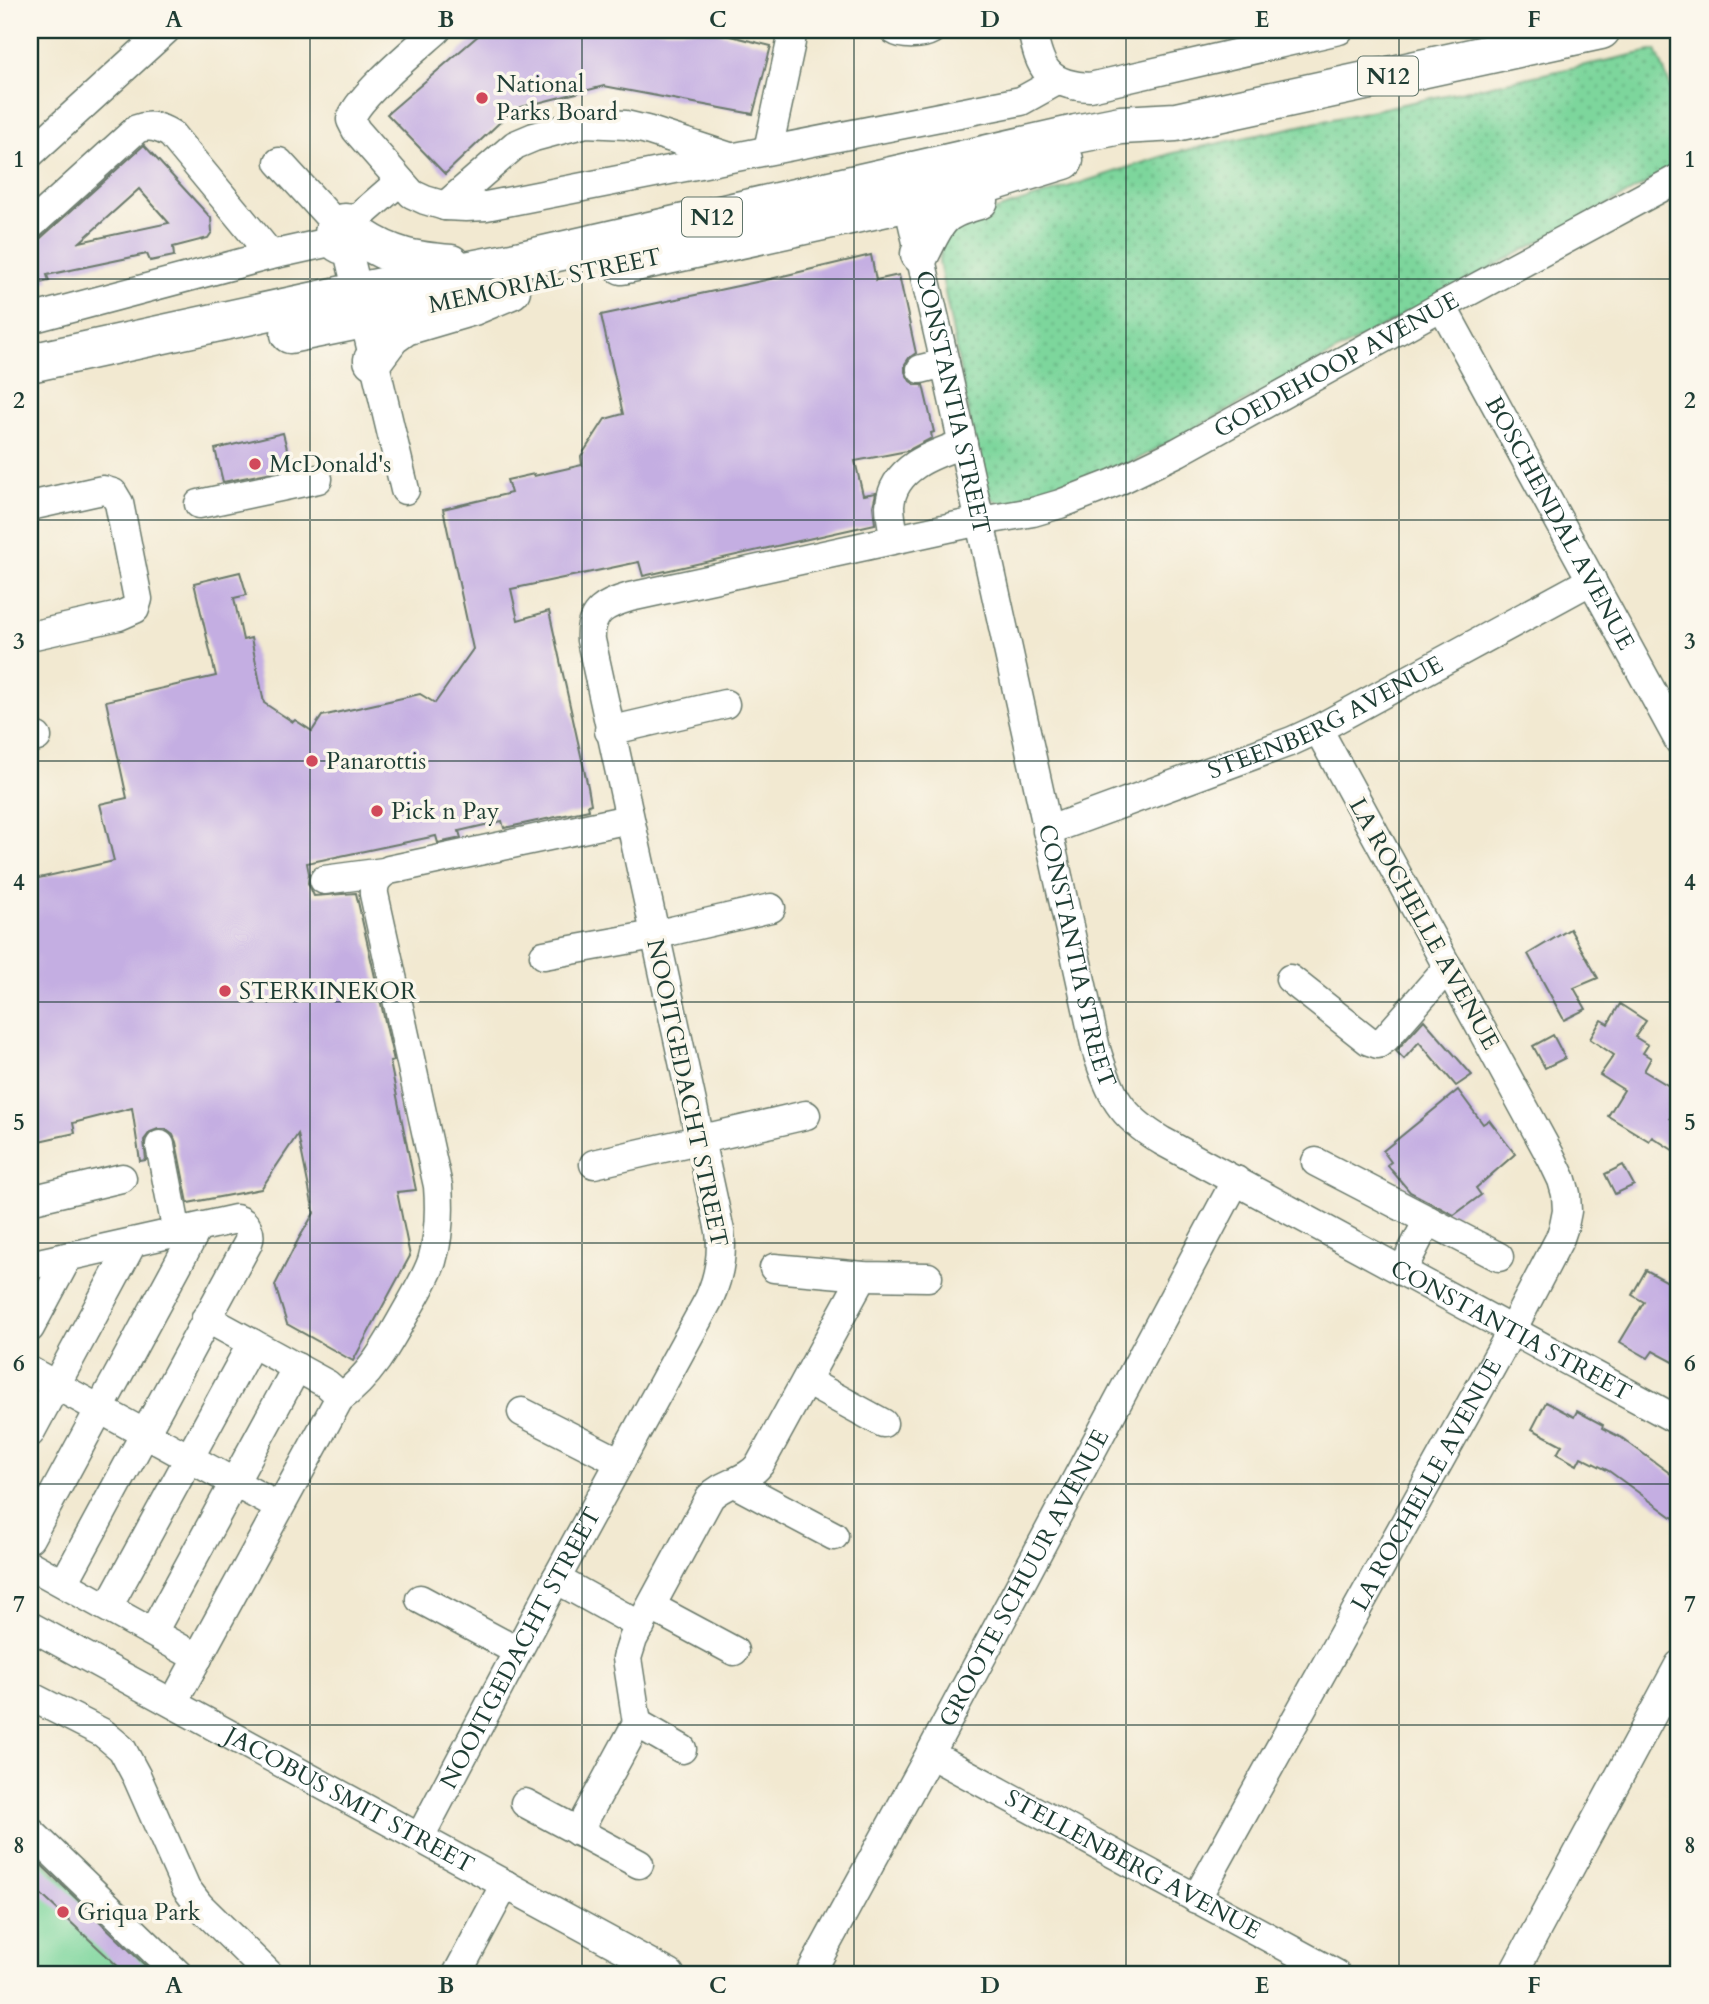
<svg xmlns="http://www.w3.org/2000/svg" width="1709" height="2004" font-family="Cardo,serif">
<defs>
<pattern id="park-dots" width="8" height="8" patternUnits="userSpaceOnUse" patternTransform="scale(1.75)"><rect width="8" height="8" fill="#7dd69c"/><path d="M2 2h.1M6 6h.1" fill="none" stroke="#66af80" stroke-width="1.8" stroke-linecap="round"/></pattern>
</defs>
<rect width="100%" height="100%" fill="#fbf7ec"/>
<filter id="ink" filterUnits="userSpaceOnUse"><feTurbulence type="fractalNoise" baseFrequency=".0143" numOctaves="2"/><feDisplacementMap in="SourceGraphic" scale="14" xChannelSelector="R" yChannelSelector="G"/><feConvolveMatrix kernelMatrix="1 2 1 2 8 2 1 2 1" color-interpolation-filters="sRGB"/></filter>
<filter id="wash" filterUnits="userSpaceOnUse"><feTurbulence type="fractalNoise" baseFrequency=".00686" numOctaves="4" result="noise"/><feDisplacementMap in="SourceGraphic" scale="28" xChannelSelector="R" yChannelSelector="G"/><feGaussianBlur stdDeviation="1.57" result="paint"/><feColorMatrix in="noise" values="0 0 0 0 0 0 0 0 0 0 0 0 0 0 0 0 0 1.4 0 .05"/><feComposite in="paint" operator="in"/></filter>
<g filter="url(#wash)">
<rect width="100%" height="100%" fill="#f2e9d1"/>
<!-- park -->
<path fill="url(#park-dots)" stroke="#4e8a68" stroke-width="2" d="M1656,50L1679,108V166L1099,480L1011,507L993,500L982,482L939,262L942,244L948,231L987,213L1173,153Z"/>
<!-- pitch -->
<path fill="#7dd69c" stroke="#4e8a68" stroke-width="2" d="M30,1849L163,1974H30Z"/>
<g id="blocks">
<!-- building -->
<g fill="#c4aee2" fill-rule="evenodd">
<path d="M502,30H707L771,46L753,114L604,86L514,109L445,174L387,114L479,35Z"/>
<path d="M144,145L211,218L212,232L208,238L173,247L174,256L150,261L147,254L47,275L49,281L30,285V243L41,238ZM139,189L169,223L80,242Z"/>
<path d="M871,255L876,280L899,275L916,353L909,358L905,364V372L910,381L916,385H923L934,432L931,433L932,438L907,451L855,461L863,495L876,493L873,506L875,524L643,576L639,562L511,589L518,620L549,611L588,787L591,804L588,805L589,810L504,828L502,821L459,831L461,838L438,843L436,836L307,863L309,873L308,883L314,896L356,893L394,1061L390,1062L416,1190L397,1192L410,1256L353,1361L287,1324L275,1285L298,1240L314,1213L298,1134L261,1189L188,1203L176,1142L173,1135L165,1129H158L150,1132L144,1140L146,1160L140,1161L132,1108L73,1123L75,1133L30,1143V880L114,861L100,804L127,798L106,701L216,676L194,583L240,572L247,595L234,598L243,640L251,638L264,703L293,722L295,720L312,731L322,716L420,694L435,703L473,649L443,509L511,493L507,480L534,474V476L582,465L581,456L605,419L623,414L601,315L766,280Z"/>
<path d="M283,433L292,468L223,482L215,449Z"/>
<path d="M1570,929L1598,978L1574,988L1586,1009L1564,1020L1528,954Z"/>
<path d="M1620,1004L1646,1021L1635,1037L1648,1045L1643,1053L1651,1058L1644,1071L1679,1092V1102L1670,1118L1679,1124V1154L1652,1137L1649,1141L1608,1116L1624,1090L1600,1075L1614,1055L1590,1039L1601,1020L1608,1024Z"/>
<path d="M1424,1020L1472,1075L1456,1086L1419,1042L1404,1059L1396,1051Z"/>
<path d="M1553,1035L1565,1058L1545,1068L1533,1046Z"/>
<path d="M1458,1090L1483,1124L1489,1120L1515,1154L1476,1188L1481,1195L1454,1215L1410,1192L1387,1165L1391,1162L1383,1151Z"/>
<path d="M1623,1165L1634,1185L1615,1194L1605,1174Z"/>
<path d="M1646,1270L1679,1288V1365L1653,1351L1648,1358L1620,1342L1644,1302L1632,1295Z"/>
<path d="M1546,1402L1574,1417L1577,1411L1603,1425L1602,1428L1622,1438L1679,1480V1522L1609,1471L1581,1457L1577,1465L1557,1454L1562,1445L1532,1429Z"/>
<path d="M30,1854L154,1974H126L30,1884Z"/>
</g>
</g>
</g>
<g filter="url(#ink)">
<use href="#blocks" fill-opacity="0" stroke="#69796b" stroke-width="2"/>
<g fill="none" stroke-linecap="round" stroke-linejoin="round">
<defs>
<g id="minor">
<path d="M437,30C418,47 355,99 351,120L356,130L412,194L425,200L445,206L466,207L486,206L1021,101L1057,81"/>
<path d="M894,30C903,36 922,35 931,30"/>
<path d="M1032,30C1040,69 1047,85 1090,87L1339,30"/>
<path d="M768,150L791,42V36L788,30"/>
<path d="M30,154L166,30"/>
<path d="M279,162L334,222"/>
<path id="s1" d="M904,186L945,363L1096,1049C1110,1095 1120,1116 1162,1141L1679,1421"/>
<path d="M445,206L515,145L534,137L586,123L626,125L647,130L730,157"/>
<circle cx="345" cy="234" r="16"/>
<path d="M354,221L400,181"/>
<path d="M30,226L137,129C149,124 159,127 171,134L271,255"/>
<path d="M348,251L405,490"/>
<path id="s2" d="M1442,306L1679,741"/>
<path d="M30,319L271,255L330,242"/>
<path d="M921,369L945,363"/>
<path d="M199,504L318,479"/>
<path d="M30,506L93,492L103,490L113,493L119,503L138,599L135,609L119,616L30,636"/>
<path d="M895,539C893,529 890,517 890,506C892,468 933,454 963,444"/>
<path d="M609,731L725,704"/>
<path d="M30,739L37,737"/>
<path id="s3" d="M1047,831L1292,741L1318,729L1592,580"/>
<path d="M324,880L384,872"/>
<path d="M544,955L654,935L771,908"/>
<path d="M1290,979L1369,1041L1378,1044L1386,1038L1448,967"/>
<path d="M160,1145L177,1233"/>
<path d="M1316,1162L1499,1257"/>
<path d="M594,1164L806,1115"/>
<path d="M30,1200L122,1178"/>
<path d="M30,1265L236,1219C247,1222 252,1233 248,1243L64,1583"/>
<path d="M774,1268L863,1276L928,1277"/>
<path d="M1402,1271L1428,1220"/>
<path d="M206,1318L327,1384L336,1392L339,1399"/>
<path d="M30,1328L68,1257"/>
<path d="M30,1371L279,1507"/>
<path d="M806,1381L883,1423"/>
<path d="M522,1412L620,1462"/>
<path d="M30,1433L133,1242"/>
<path d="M734,1483L834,1536"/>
<path d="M30,1538L197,1229"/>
<path d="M30,1565L198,1658"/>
<path d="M556,1579L641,1626"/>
<path d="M420,1599L517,1651"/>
<path d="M108,1607L252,1343"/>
<path d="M652,1607L734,1651"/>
<path id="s4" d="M30,1626L670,1974"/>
<path d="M153,1632L297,1367"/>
<path d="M30,1696L103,1733L122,1749L137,1777L186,1888L199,1905L269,1974"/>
<path d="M173,1703L339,1399C371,1376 388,1344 407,1310C416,1294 426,1278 432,1261C439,1237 440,1211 438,1186L374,894C373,882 379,875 389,870L629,819"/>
<path d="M637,1723L682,1749"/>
<path id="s5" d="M930,1754L1336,1974"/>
<path d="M525,1803L639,1864"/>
<path d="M30,1831L178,1974"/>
<path d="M578,1832L637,1723L627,1658L633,1639L710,1497C724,1482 746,1482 760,1464L863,1276"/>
<path id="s6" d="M420,1837L556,1579L709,1299C719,1277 723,1256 720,1231L591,640C589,611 606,604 630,597L980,521L1033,512L1060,504L1114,483L1178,452L1442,306L1679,178"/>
<path id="s7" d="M1196,1899L1512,1330L1560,1238L1564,1226L1567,1211L1566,1194L1562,1180L1552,1159L1318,729"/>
<path d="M457,1974L505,1884"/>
<path id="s8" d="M810,1974L930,1754L1236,1180"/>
<path d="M1513,1974L1679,1665"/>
</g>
<g id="highway">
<path d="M361,237C392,258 416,261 451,264"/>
<path d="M920,254C938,218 938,211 979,200"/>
<path d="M622,265L969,189L1064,160"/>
<path d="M290,334L478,296"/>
<path d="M373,360L391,336L405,326L473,306L511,290"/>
<path d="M30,363L357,292L522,260L1076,134L1121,125L1176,122L1601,30"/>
</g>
</defs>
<!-- minor casing -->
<use href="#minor" stroke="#69796b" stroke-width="31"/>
<!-- highway casing -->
<use href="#highway" stroke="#69796b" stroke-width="41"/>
<!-- minor -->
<use href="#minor" stroke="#fff" stroke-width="28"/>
<!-- highway -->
<use href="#highway" stroke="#fff" stroke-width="38"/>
</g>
</g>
<!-- grid -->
<path fill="none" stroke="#1f3d34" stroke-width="2" stroke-opacity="0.55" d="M310,30V1974M582,30V1974M854,30V1974M1126,30V1974M1399,30V1974M30,279H1679M30,520H1679M30,761H1679M30,1002H1679M30,1243H1679M30,1484H1679M30,1725H1679"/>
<!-- markers -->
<g fill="#d1495b" stroke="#fbf7ec" stroke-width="2.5">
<circle cx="482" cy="98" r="7"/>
<circle cx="255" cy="464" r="7"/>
<circle cx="312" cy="761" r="7"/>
<circle cx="377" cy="811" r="7"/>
<circle cx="225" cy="991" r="7"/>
<circle cx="63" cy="1912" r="7"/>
</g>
<g text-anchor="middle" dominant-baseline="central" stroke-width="7" stroke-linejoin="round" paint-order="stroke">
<!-- shield labels -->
<g fill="#fbf7ec" stroke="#61756b" stroke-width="2">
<rect x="1358" y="56.5" width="60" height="39" rx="5"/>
<rect x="682" y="197.5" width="60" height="39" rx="5"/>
</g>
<g font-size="23" font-weight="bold" fill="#1f3d34">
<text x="1388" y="76">N12</text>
<text x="712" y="217">N12</text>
</g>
<!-- poi labels -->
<g font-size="24" fill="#1f3d34" stroke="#fbf7ec" text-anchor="start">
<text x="496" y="84">National<tspan x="496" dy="28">Parks Board</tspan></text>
<text x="269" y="464">McDonald's</text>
<text x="326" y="761">Panarottis</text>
<text x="391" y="811">Pick n Pay</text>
<text x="239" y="991">STERKINEKOR</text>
<text x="77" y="1912">Griqua Park</text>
</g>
<!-- street labels -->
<g font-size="24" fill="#1f3d34" stroke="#fbf7ec">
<text transform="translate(545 281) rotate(-12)">MEMORIAL STREET</text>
<text stroke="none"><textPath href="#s6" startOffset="2100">GOEDEHOOP AVENUE</textPath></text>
<text stroke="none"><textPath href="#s1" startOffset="222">CONSTANTIA STREET</textPath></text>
<text stroke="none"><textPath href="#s2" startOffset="247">BOSCHENDAL AVENUE</textPath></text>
<text stroke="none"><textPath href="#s3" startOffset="301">STEENBERG AVENUE</textPath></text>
<text transform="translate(1424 924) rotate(61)">LA ROCHELLE AVENUE</text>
<text stroke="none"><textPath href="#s1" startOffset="789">CONSTANTIA STREET</textPath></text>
<text transform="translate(687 1093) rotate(78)">NOOITGEDACHT STREET</text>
<text stroke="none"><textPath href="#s1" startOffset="1398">CONSTANTIA STREET</textPath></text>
<text stroke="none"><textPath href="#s7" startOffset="474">LA ROCHELLE AVENUE</textPath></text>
<text stroke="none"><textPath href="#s8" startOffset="450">GROOTE SCHUUR AVENUE</textPath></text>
<text stroke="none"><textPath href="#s6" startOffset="214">NOOITGEDACHT STREET</textPath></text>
<text stroke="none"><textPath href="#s4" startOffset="364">JACOBUS SMIT STREET</textPath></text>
<text stroke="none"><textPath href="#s5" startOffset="231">STELLENBERG AVENUE</textPath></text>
</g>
</g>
<!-- margin -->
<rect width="1709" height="2004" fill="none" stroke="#fbf7ec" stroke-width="77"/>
<rect x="38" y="38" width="1632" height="1928" fill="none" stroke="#1f3d34" stroke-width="2.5"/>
<g font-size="23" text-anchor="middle" font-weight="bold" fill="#1f3d34">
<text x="174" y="27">A</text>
<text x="446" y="27">B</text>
<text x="718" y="27">C</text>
<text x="990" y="27">D</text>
<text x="1262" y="27">E</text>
<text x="1534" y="27">F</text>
<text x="19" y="167">1</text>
<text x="1690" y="167">1</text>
<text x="19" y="408">2</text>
<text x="1690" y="408">2</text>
<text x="19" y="649">3</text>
<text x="1690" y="649">3</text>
<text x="19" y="890">4</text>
<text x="1690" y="890">4</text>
<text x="19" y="1130">5</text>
<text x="1690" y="1130">5</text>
<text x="19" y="1371">6</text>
<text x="1690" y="1371">6</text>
<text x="19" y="1612">7</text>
<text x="1690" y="1612">7</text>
<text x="19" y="1853">8</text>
<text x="1690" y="1853">8</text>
<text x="174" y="1993">A</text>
<text x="446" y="1993">B</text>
<text x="718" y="1993">C</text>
<text x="990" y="1993">D</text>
<text x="1262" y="1993">E</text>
<text x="1534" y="1993">F</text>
</g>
</svg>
